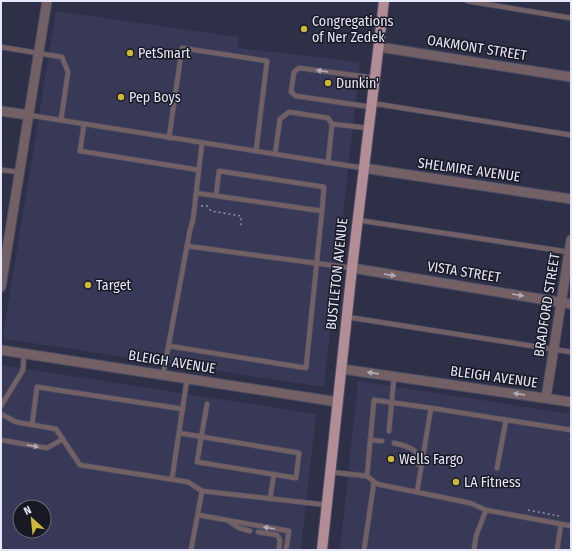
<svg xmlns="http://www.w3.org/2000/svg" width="572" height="551" font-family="'Fira Sans Condensed',sans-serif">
<rect width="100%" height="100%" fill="#2e3048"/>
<!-- built -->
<g fill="#373956" fill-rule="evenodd">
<path d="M56,11L239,37L238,48L360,62L324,387L5,339L3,335Z"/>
<path d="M1,365L316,414L301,550H1ZM20,507H44V531H20Z"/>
<path d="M358,381L571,414V550H340Z"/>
</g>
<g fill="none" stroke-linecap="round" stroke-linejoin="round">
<defs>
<g id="lane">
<path d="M467,1L571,18"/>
<path d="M1,47L62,57L68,72L61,120"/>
<path d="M371,103L571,135"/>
<path d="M371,107L296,96L291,92L294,72L299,68L375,78"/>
<path d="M28,115L363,168"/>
<path d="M84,124L80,151L199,170"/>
<path d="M169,138L182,48L267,61L256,151"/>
<path d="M275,154L280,119L289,112L328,118L332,124"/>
<path d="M328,163L332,124L368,128"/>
<path d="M1,170L19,172"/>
<path d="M196,193L322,211L324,187L219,171L216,196"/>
<path d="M357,220L569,252"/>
<path d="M187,246L352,268"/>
<path d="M347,317L571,352"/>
<path d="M169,346L306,368L322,211"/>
<path d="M163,375L190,230L193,220L202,143"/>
<path d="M1,406L23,370L24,353"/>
<path d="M1,414L16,422L56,429L80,465L188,482L202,491L327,505"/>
<path d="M32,425L37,387L183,409"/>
<path d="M389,431L394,376"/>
<path d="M179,433L299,453L296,478L197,462L207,404"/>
<path d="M1,440L47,448L63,439"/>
<path d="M370,440L382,441"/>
<path d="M394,443C406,446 422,449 419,465"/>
<path d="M497,468L506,420"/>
<path d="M330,472L367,476L377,484L470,503L486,510L476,536L474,550"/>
<path d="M367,476L374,400L431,408"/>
<path d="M172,479L187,379"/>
<path d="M417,492L431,408L571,430"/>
<path d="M270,499L274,474"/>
<path d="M486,510L561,524"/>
<path d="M198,515L289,531L286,550"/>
<path d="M230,522L239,528L250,531"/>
<path d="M258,532L277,535L280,540L279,550"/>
<path d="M191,550L202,491"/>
<path d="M364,550L374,482"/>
<path d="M557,550L561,524L571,526"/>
</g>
<g id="street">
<path d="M379,47L571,77"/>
<path d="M1,111L28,115"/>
<path d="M363,168L571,199"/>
<path d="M352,268L571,304"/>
<path d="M1,287L47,1"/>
<path d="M1,350L338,402"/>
<path d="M342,369L571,402"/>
<path d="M546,398L571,240"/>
</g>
<path id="primary" d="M322,550L352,268L384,1"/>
</defs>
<!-- lane casing -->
<use href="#lane" stroke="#4b4d64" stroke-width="6"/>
<!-- street casing -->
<use href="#street" stroke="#4b4d64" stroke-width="11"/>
<!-- primary casing -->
<use href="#primary" stroke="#4b4d64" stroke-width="12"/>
<!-- path -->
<g stroke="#9092a6" stroke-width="1.5" stroke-dasharray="2 3" stroke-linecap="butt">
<path d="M201,206H207L211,211L241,216V226"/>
<path d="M528,510L559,516"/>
</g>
<!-- lane -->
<use href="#lane" stroke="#736065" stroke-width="4.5"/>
<!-- street -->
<use href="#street" stroke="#736065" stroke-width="9"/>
<!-- primary -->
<use href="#primary" stroke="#b28d96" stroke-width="10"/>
</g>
<!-- one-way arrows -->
<defs><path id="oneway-solid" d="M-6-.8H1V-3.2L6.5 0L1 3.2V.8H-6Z"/></defs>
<g fill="#b2abb6">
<use href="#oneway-solid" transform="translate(322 71) rotate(-172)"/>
<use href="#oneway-solid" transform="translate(390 275) rotate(9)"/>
<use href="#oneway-solid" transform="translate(518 295) rotate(9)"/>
<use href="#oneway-solid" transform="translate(373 373) rotate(-172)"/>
<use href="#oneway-solid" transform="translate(519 394) rotate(-172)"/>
<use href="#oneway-solid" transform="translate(33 446) rotate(10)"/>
<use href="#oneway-solid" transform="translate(269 528) rotate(-170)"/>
</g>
<!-- markers -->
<g fill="#ceb837" stroke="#181924" stroke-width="1.5">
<circle cx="304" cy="29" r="4"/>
<circle cx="130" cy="53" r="4"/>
<circle cx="328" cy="83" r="4"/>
<circle cx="121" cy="97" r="4"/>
<circle cx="88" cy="285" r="4"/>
<circle cx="391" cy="459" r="4"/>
<circle cx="456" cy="482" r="4"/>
</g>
<g text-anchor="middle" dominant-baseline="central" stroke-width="3" stroke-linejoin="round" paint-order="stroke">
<!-- poi labels -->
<g font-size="14" fill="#e6e8f9" stroke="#181924" text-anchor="start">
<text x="312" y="21">Congregations<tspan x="312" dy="16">of Ner Zedek</tspan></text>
<text x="138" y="53">PetSmart</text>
<text x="336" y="83">Dunkin'</text>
<text x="129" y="97">Pep Boys</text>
<text x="96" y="285">Target</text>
<text x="399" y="459">Wells Fargo</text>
<text x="464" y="482">LA Fitness</text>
</g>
<!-- street labels -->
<g font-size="14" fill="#e6e8f9" stroke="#181924">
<text transform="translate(477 48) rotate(9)">OAKMONT STREET</text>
<text transform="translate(469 170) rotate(8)">SHELMIRE AVENUE</text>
<text transform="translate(464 272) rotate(9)">VISTA STREET</text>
<text transform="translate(337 274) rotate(-84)">BUSTLETON AVENUE</text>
<text transform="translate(547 305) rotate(-81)">BRADFORD STREET</text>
<text transform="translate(172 362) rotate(9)">BLEIGH AVENUE</text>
<text transform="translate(494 377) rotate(8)">BLEIGH AVENUE</text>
</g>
</g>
<!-- border -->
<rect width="572" height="551" fill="none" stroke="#e6e8f9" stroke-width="4"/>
<!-- north arrow -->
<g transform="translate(32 519) rotate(333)"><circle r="19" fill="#181924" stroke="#6a6c79"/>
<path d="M0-3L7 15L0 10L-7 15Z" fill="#ceb837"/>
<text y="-6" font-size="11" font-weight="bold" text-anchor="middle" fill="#e6e8f9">N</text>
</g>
</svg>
